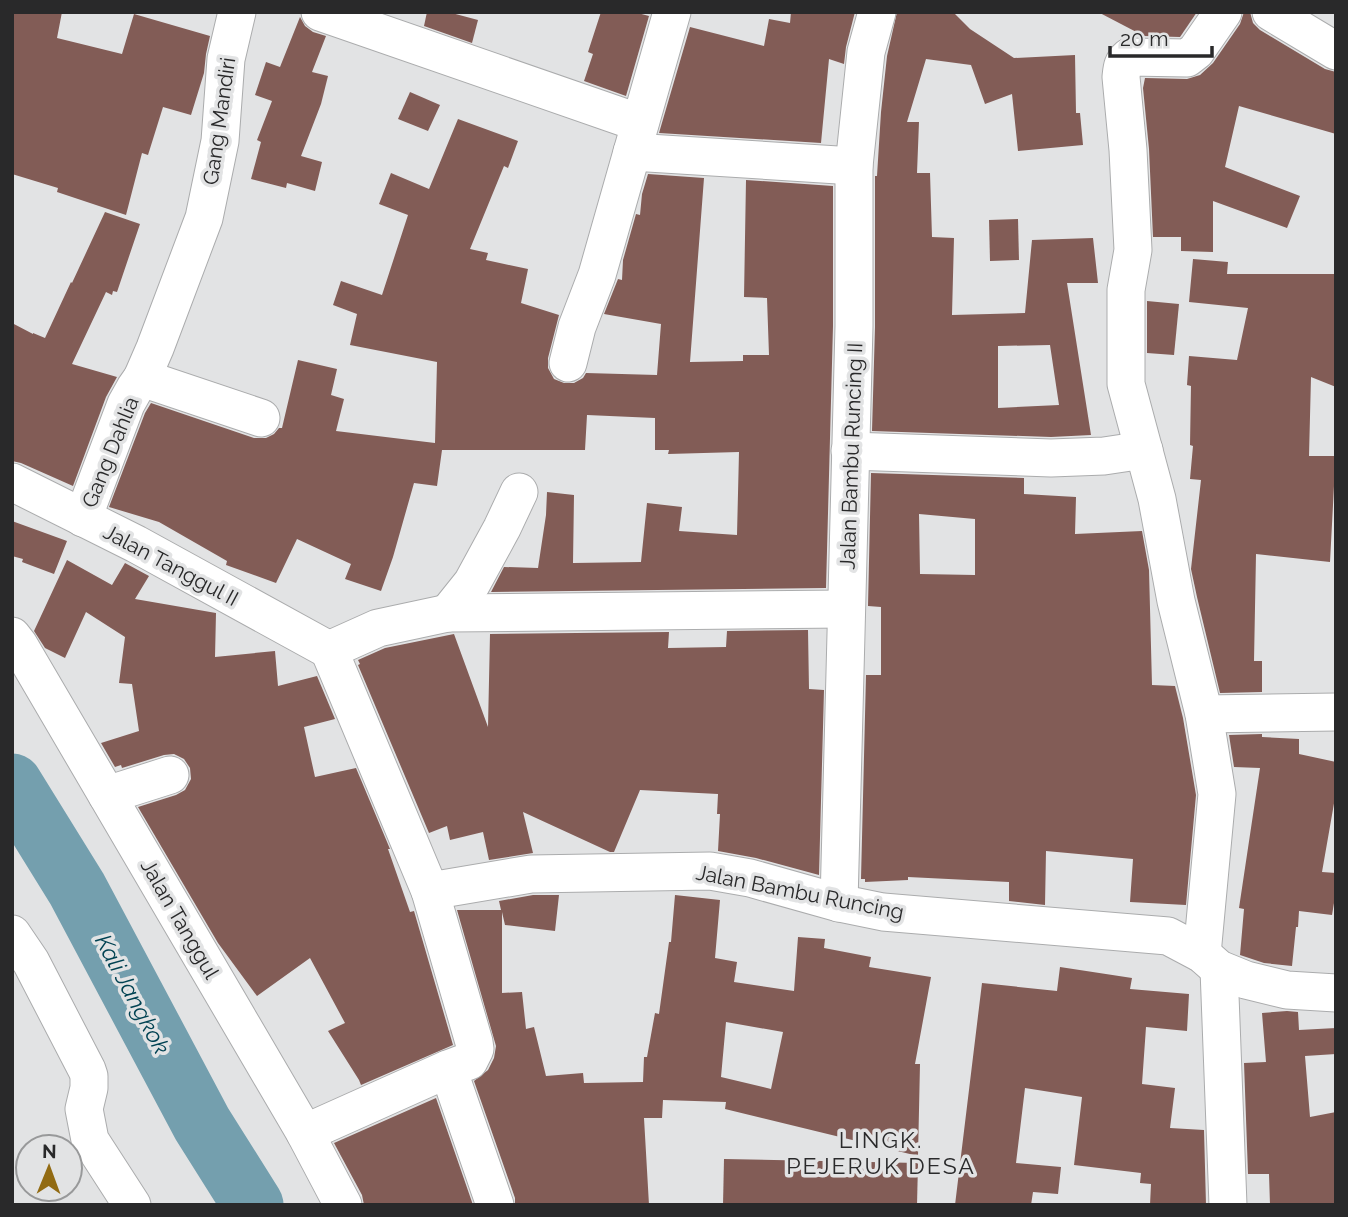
<svg xmlns="http://www.w3.org/2000/svg" width="1348" height="1217" font-family="Raleway,sans-serif">
<rect width="100%" height="100%" fill="#e2e3e4"/>
<g fill="none" stroke-linecap="round" stroke-linejoin="round">
<!-- river -->
<path stroke="#749fae" stroke-width="61" d="M12,784L77,889L202,1124L253,1205"/>
</g>
<!-- building -->
<g fill="#825c56" fill-rule="evenodd">
<path d="M12,12H62L57,38L122,54L134,14L210,36L206,54L204,73L191,115L163,107L148,155L142,153L126,215L57,192L58,188L12,174Z"/>
<path d="M427,12H448L478,20L472,43L424,26Z"/>
<path d="M601,12H634L649,16L626,96L584,81L593,54L588,52Z"/>
<path d="M791,12H855L846,47L844,64L829,59L821,143L659,133L690,27L764,46L769,19L790,23Z"/>
<path d="M897,12H953L970,29L1014,58L1075,55L1076,113H1080L1083,145L1018,151L1012,94L985,104L971,65L926,59L907,122H919L917,173H930L932,237L954,238L952,315L1025,313L1032,240L1093,238L1098,283H1067L1091,435L1051,437L872,431L875,327V176H877L881,112L887,56ZM1050,345L1059,405L998,408V346Z"/>
<path d="M1098,12H1197L1180,37L1144,36Z"/>
<path d="M1244,12H1250L1253,23L1260,30L1325,69L1336,72V134L1239,106L1225,167L1300,196L1287,228L1213,201V252L1181,251V237H1153L1149,149L1143,88L1145,78L1187,79L1200,75L1213,63L1240,24Z"/>
<path d="M300,17L305,26L313,32L326,36L312,72L328,76L321,104L301,156L322,162L315,191L287,183L286,188L251,179L261,142L257,140L272,101L255,95L266,62L280,67Z"/>
<path d="M410,92L440,105L428,131L398,119Z"/>
<path d="M458,119L518,141L508,168L504,166L470,249L488,253L486,260L528,269L521,303L559,315L548,358V368L554,379L564,383H574L583,378L586,373L657,375L661,324L604,314L618,279L622,280L623,260L636,214L640,215L642,194L648,174L704,178L690,362L743,361V355H769L767,298L744,297L746,180L833,186V326L826,588L491,592L504,567L538,568L546,515L547,492L574,495L573,563L641,562L647,503L682,507L679,531L737,535L739,452L668,454L669,450H655V418L587,415L585,450H442L437,486L414,483L393,557L381,591L345,579L351,564L297,539L276,583L226,565L227,561L159,522L109,507L145,413L151,403L254,438H266L274,434L279,428H282L298,360L337,369L331,395L344,399L336,431L435,443L437,362L350,345L357,314L333,305L341,281L382,295L408,215L379,204L391,173L429,189Z"/>
<path d="M105,212L140,224L117,292L113,291L112,295L106,292L72,364L117,377L106,397L73,486L21,463L12,461V323L33,334V333L45,338L71,282L72,283Z"/>
<path d="M1018,219L1019,260L990,261L989,220Z"/>
<path d="M1193,259L1228,262L1227,274H1336V387L1311,377L1309,456H1336V486H1334L1330,562L1256,554L1254,661H1262V692L1220,693L1197,597L1191,569L1201,480L1190,479L1193,446L1190,445L1191,386L1187,385L1189,356L1237,360L1248,308L1189,302Z"/>
<path d="M1147,301L1179,304L1174,355L1147,353Z"/>
<path d="M871,473L1024,478V494L1076,497L1075,534L1142,531L1149,570L1152,685L1175,686L1183,718L1196,795L1186,905L1130,902L1133,859L1046,851L1045,905L1009,901V882L908,877V880L865,882V879H861L866,675H881V607L868,606ZM919,514L975,519V575L920,574Z"/>
<path d="M12,521L67,541L54,574L22,562L23,559L12,556Z"/>
<path d="M67,560L112,585L125,563L149,576L135,599L216,613L215,657L275,651L278,686L317,676L335,719L304,727L315,777L356,768L390,849H388L410,912L414,911L453,1045L361,1085L359,1080L328,1031L345,1023L310,958L257,996L218,943L138,807L176,795L185,790L191,779L190,768L184,759L174,754L164,755L122,768L121,765L115,767L101,743L139,731L132,684L119,683L125,637L86,612L65,658L45,648L34,631Z"/>
<path d="M808,630L809,689L824,690L819,875L756,858L718,851L720,814H717L718,794L640,790L614,852H610L523,812L533,853L489,860L483,832L450,840L447,826L429,833L358,665L360,664L358,660L385,648L454,634L488,727L490,634L669,632L668,648L726,647L727,631Z"/>
<path d="M1262,734V737L1299,739V754L1336,762V792L1322,872L1336,873V891L1332,915L1299,911L1298,927H1296L1292,966L1264,963L1240,955L1244,909L1239,908L1260,768L1234,767L1229,735Z"/>
<path d="M533,895H559L555,931L505,925L502,912V993L522,992L526,1029L534,1027L546,1076L583,1073L584,1083L643,1082L644,1057H647L655,1013L659,1014L669,942H671L675,895L720,900L715,958L737,962L734,982L794,991L798,937L825,939L824,948L871,957L869,967L931,977L915,1064H920L918,1156L725,1109L726,1102L663,1100L662,1118H644L649,1205H515V1198L474,1081L488,1070L494,1058L496,1046L457,910H501L499,901ZM726,1022L783,1032L771,1089L721,1077Z"/>
<path d="M1060,967L1132,978L1130,989L1189,994L1187,1031L1146,1027L1142,1084L1175,1088L1170,1128L1204,1130L1206,1205H1150L1151,1184L1140,1183L1141,1173L1074,1165L1082,1097L1025,1088L1016,1163L1061,1167L1058,1194L1033,1192L1031,1205H955L982,983L1057,991Z"/>
<path d="M1287,1011L1298,1012L1299,1030L1336,1028V1054L1305,1056L1310,1117L1336,1112V1205H1270L1269,1174H1248L1244,1063L1266,1062L1262,1013Z"/>
<path d="M436,1098L473,1205H364L362,1195L334,1143Z"/>
<path d="M724,1159L918,1163L917,1205H723Z"/>
</g>
<g fill="none" stroke-linecap="round" stroke-linejoin="round">
<defs>
<g id="street">
<path d="M320,12L640,123"/>
<path d="M1271,12L1336,51"/>
<path d="M632,152L854,166"/>
<path d="M568,363L577,327L597,275L672,12"/>
<path d="M142,378L261,418"/>
<path d="M850,451L1051,458L1104,456L1144,450"/>
<path d="M12,482L136,544L329,650"/>
<path d="M83,518L126,404L135,388L142,378L155,348L204,218L220,141L226,59L237,12"/>
<path d="M448,613L472,583L502,528L519,492"/>
<path d="M12,636L19,645L305,1133L343,1205"/>
<path d="M329,650L430,891L531,874L710,871L750,878L839,903L883,912L1168,936L1202,954L1219,969L1246,980L1287,990L1336,993"/>
<path d="M329,650L378,628L448,613L846,609"/>
<path d="M1204,714L1336,712"/>
<path d="M107,795L170,775"/>
<path d="M430,891L474,1042L475,1049L469,1061L448,1069L495,1205"/>
<path d="M839,903L854,326V166L866,52L877,12"/>
<path d="M12,934L31,962L87,1070L89,1076V1088L84,1109L90,1140L132,1205"/>
<path d="M1202,954L1217,794L1204,714L1176,601L1157,499L1126,384V290L1133,250L1128,150L1121,77C1122,68 1122,63 1129,57L1187,58L1196,51L1223,12"/>
<path d="M1219,969L1228,1205"/>
<path d="M305,1133L448,1069"/>
</g>
</defs>
<!-- street casing -->
<use href="#street" stroke="#abacad" stroke-width="39"/>
<!-- street -->
<use href="#street" stroke="#fff" stroke-width="37"/>
</g>
<g text-anchor="middle" dominant-baseline="central" stroke-width="7" stroke-linejoin="round" paint-order="stroke">
<!-- street labels -->
<g font-size="21" fill="#29292a" stroke="#e2e3e4">
<text transform="translate(219 121) rotate(-82)">Gang Mandiri</text>
<text transform="translate(110 452) rotate(-68)">Gang Dahlia</text>
<text transform="translate(851 456) rotate(-88)">Jalan Bambu Runcing II</text>
<text transform="translate(171 565) rotate(28)">Jalan Tanggul II</text>
<text transform="translate(800 892) rotate(11)">Jalan Bambu Runcing</text>
<text transform="translate(180 919) rotate(60)">Jalan Tanggul</text>
</g>
<!-- water labels -->
<g font-size="23" font-style="italic" fill="#004252" stroke="#e2e3e4">
<text transform="translate(133 994) rotate(62)">Kali Jangkok</text>
</g>
<!-- neighbourhood labels -->
<g font-size="23" letter-spacing="2" fill="#2a2a2b" stroke="#e2e3e4">
<text x="881" y="1139">LINGK.<tspan x="881" dy="26">PEJERUK DESA</tspan></text>
</g>
</g>
<!-- border -->
<rect width="1348" height="1217" fill="none" stroke="#29292a" stroke-width="28"/>
<!-- north arrow -->
<g transform="translate(49 1168) rotate(1)"><circle r="33" fill="#e2e3e4" stroke="#98999a" stroke-width="2"/>
<path d="M0-5L12 26L0 18L-12 26Z" fill="#926b13"/>
<text y="-10" font-size="19" font-weight="bold" text-anchor="middle" fill="#29292a">N</text>
</g>
<!-- scale -->
<path d="M1110 46v10h102v-10" fill="none" stroke="#29292a" stroke-width="3.5"/>
<text x="1120" y="46" font-size="21" fill="#29292a" stroke="#e2e3e4" stroke-width="5" paint-order="stroke">20 m</text>
</svg>
